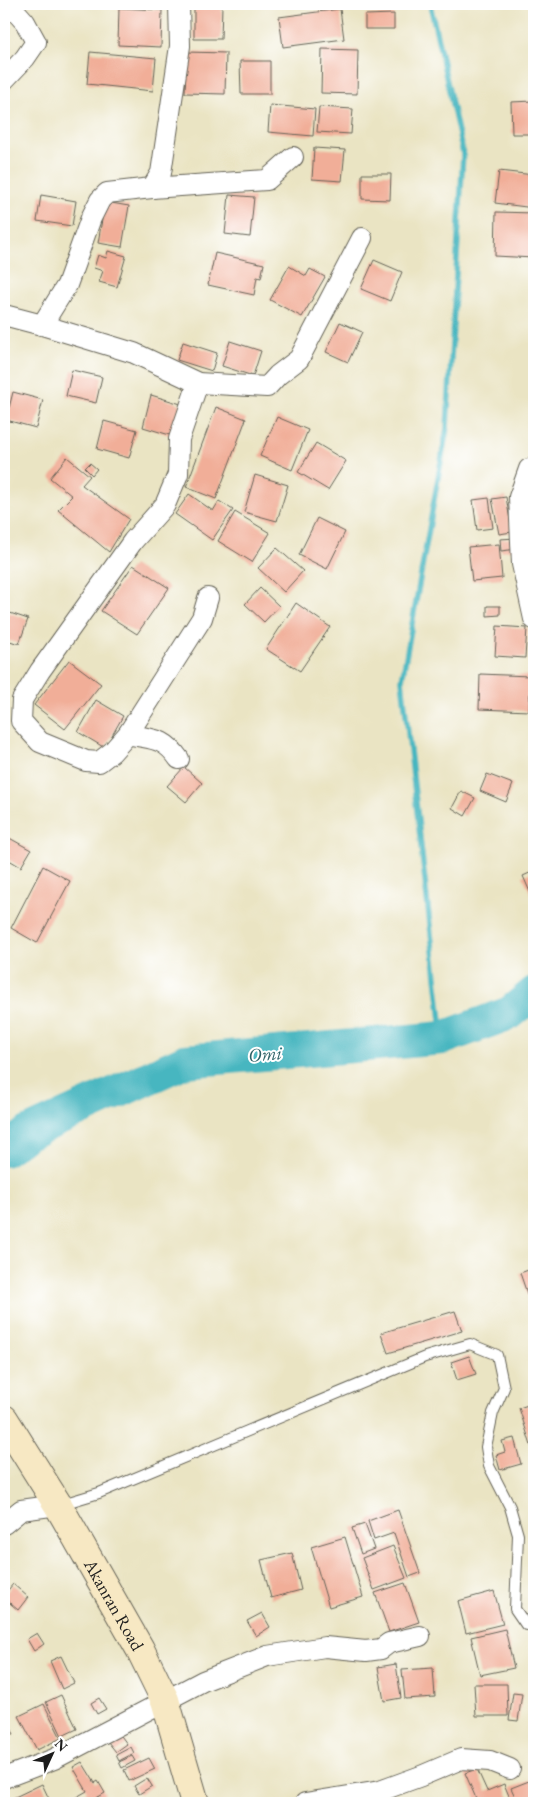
<svg xmlns="http://www.w3.org/2000/svg" width="538" height="1807" font-family="'EB Garamond',serif">
<rect width="100%" height="100%" fill="#fff"/>
<filter id="ink" filterUnits="userSpaceOnUse"><feTurbulence type="fractalNoise" baseFrequency=".02" numOctaves="2"/><feDisplacementMap in="SourceGraphic" scale="10" xChannelSelector="R" yChannelSelector="G"/><feConvolveMatrix kernelMatrix="1 2 1 2 8 2 1 2 1" color-interpolation-filters="sRGB"/></filter>
<filter id="wash" filterUnits="userSpaceOnUse"><feTurbulence type="fractalNoise" baseFrequency=".0096" numOctaves="4" result="noise"/><feDisplacementMap in="SourceGraphic" scale="20" xChannelSelector="R" yChannelSelector="G"/><feGaussianBlur stdDeviation="1.12" result="paint"/><feColorMatrix in="noise" values="0 0 0 0 0 0 0 0 0 0 0 0 0 0 0 0 0 1.4 0 .05"/><feComposite in="paint" operator="in"/></filter>
<g filter="url(#wash)">
<rect width="100%" height="100%" fill="#eae4c3"/>
<g fill="none" stroke-linecap="round" stroke-linejoin="round">
<!-- stream -->
<path stroke="#47b6c0" stroke-width="5.5" d="M430,4L463,154L447,428L402,680L443,1038"/>
<!-- river -->
<path stroke="#47b6c0" stroke-width="34" d="M4,1150L28,1133L185,1061L443,1038L510,1013L534,993"/>
</g>
<g id="blocks">
<!-- building -->
<g fill="#f1ae98">
<path d="M362,4H392V5L363,10Z"/>
<path d="M194,5L222,6L221,39H194Z"/>
<path d="M119,8L162,10L161,47L118,45Z"/>
<path d="M340,9L344,39L283,47L279,17Z"/>
<path d="M394,14V29H365V15Z"/>
<path d="M322,49L358,50L357,94L321,93Z"/>
<path d="M90,52L156,58L153,91L87,84Z"/>
<path d="M186,52L226,53L225,94L185,93Z"/>
<path d="M240,61H270V94H241Z"/>
<path d="M534,101V134H512L511,102Z"/>
<path d="M270,105L315,109L313,136L268,132Z"/>
<path d="M319,107L353,109L351,134L317,132Z"/>
<path d="M314,148L345,150L342,181L312,179Z"/>
<path d="M499,171L534,175V208L495,203Z"/>
<path d="M362,174H391L390,200L362,199Z"/>
<path d="M41,195L76,201L72,226L37,221Z"/>
<path d="M229,195L254,197L250,237L225,234Z"/>
<path d="M105,202L129,206L122,247L98,243Z"/>
<path d="M496,212L534,213V258L495,256Z"/>
<path d="M108,251L126,256L117,287L99,282L103,271L94,268L98,255L106,258Z"/>
<path d="M215,253L264,264L261,278L257,277L254,295L208,285Z"/>
<path d="M374,260L402,272L390,301L361,289Z"/>
<path d="M289,266L306,276L310,269L325,277L302,317L270,300Z"/>
<path d="M340,322L362,332L348,362L326,352Z"/>
<path d="M230,341L261,351L253,376L222,366Z"/>
<path d="M183,342L217,353L212,371L177,360Z"/>
<path d="M72,370L102,377L96,403L66,396Z"/>
<path d="M13,392L43,400L36,428L6,420Z"/>
<path d="M151,395L181,404L173,436L143,427Z"/>
<path d="M216,407L246,419L216,499L186,487Z"/>
<path d="M277,417L308,430L292,470L260,456Z"/>
<path d="M104,421L137,430L129,458L97,449Z"/>
<path d="M316,443L346,461L328,490L298,472Z"/>
<path d="M67,457L90,476L82,485L129,519L109,552L58,510L72,496L50,478Z"/>
<path d="M90,463L97,469L92,475L85,468Z"/>
<path d="M255,475L288,485L277,521L244,512Z"/>
<path d="M189,494L213,511L219,501L233,510L212,540L175,514Z"/>
<path d="M506,497L512,532L499,534L492,499Z"/>
<path d="M489,498L493,528L477,530L473,500Z"/>
<path d="M235,512L270,533L252,562L218,541Z"/>
<path d="M317,518L345,532L327,569L299,555Z"/>
<path d="M516,538L517,549L501,551L500,539Z"/>
<path d="M499,544L502,578L472,581L468,547Z"/>
<path d="M277,548L303,571L284,592L258,568Z"/>
<path d="M133,565L169,588L137,634L101,611Z"/>
<path d="M260,588L279,606L264,622L245,604Z"/>
<path d="M296,603L330,627L300,671L266,649Z"/>
<path d="M487,606H500V615L487,616Z"/>
<path d="M4,611L28,619L19,644L4,639Z"/>
<path d="M497,626L527,628L525,658L495,656Z"/>
<path d="M69,660L101,684L65,729L34,705Z"/>
<path d="M480,674L530,676L529,711L479,709Z"/>
<path d="M96,700L123,716L105,748L78,732Z"/>
<path d="M184,767L202,783L186,802L167,786Z"/>
<path d="M487,774L513,784L506,802L480,791Z"/>
<path d="M461,791L475,798L465,816L452,808Z"/>
<path d="M4,835L31,850L21,867L4,857Z"/>
<path d="M43,866L70,881L37,943L11,928Z"/>
<path d="M534,871V901L523,876Z"/>
<path d="M534,1268V1307L532,1308L520,1273Z"/>
<path d="M455,1311L462,1331L388,1353L381,1333Z"/>
<path d="M469,1356L476,1374L457,1380L451,1362Z"/>
<path d="M534,1403V1455L519,1408Z"/>
<path d="M514,1438L521,1464L500,1470L496,1455L505,1452L502,1441Z"/>
<path d="M398,1510L420,1573L409,1577L394,1533L374,1540L368,1521Z"/>
<path d="M365,1524L374,1549L361,1554L352,1528Z"/>
<path d="M345,1537L363,1597L329,1607L311,1547Z"/>
<path d="M393,1546L406,1578L374,1590L362,1558Z"/>
<path d="M292,1553L301,1590L271,1598L261,1560Z"/>
<path d="M405,1583L419,1622L389,1632L375,1593Z"/>
<path d="M13,1584L28,1597L18,1610L4,1598V1595Z"/>
<path d="M494,1591L503,1624L466,1633L458,1601Z"/>
<path d="M262,1613L270,1627L256,1636L247,1621Z"/>
<path d="M505,1629L514,1668L480,1675L471,1637Z"/>
<path d="M37,1633L44,1644L34,1651L27,1639Z"/>
<path d="M61,1656L74,1683L62,1689L50,1661Z"/>
<path d="M396,1664L401,1698L384,1701L378,1667Z"/>
<path d="M433,1668L435,1697L405,1699L402,1670Z"/>
<path d="M474,1684H507L508,1716H476Z"/>
<path d="M513,1693L522,1694L518,1721L509,1720Z"/>
<path d="M61,1695L77,1729L62,1736L46,1702Z"/>
<path d="M99,1698L106,1709L97,1714L91,1703Z"/>
<path d="M44,1704L61,1738L37,1750L19,1716Z"/>
<path d="M4,1717L14,1734L4,1740Z"/>
<path d="M119,1733L127,1744L116,1752L108,1742Z"/>
<path d="M131,1747L134,1753L119,1761L116,1755Z"/>
<path d="M132,1756L135,1761L122,1768L119,1762Z"/>
<path d="M149,1758L155,1769L129,1781L124,1770Z"/>
<path d="M82,1762L95,1783L98,1781L105,1793L88,1803H66L87,1791L73,1767Z"/>
<path d="M477,1769L487,1791L504,1784L512,1803H478L465,1773Z"/>
<path d="M147,1778L152,1786L139,1794L134,1786Z"/>
<path d="M534,1779V1803H518L511,1788Z"/>
<path d="M42,1784L51,1803H15L13,1798Z"/>
</g>
</g>
</g>
<g filter="url(#ink)">
<use href="#blocks" fill-opacity="0" stroke="#646256" stroke-width="1"/>
<g fill="none" stroke-linecap="round" stroke-linejoin="round">
<defs>
<path id="lane" d="M59,1505L99,1493L425,1357L470,1344L497,1355L504,1388L493,1413L486,1447L489,1466L510,1507L518,1535L515,1609L526,1625H534"/>
<g id="street">
<path d="M4,80L25,58L36,42L25,22L9,4"/>
<path d="M152,188L267,180L293,157"/>
<path d="M4,315L42,325L134,353L198,383L267,387L278,375L299,359L362,238"/>
<path d="M42,325L67,285L91,218L100,200L107,193L152,188L161,173L180,46L179,4"/>
<path d="M198,383L179,439L178,474L165,505L133,541L40,671L22,700L21,721L40,742L86,761L99,762L112,752L128,734L202,618L208,598"/>
<path d="M534,468L529,469L519,497L522,564L534,619"/>
<path d="M128,734C152,740 163,736 179,759"/>
<path d="M4,1524L21,1510L58,1505"/>
<path d="M4,1778L54,1759L203,1681L267,1656L325,1647L366,1651L381,1649L389,1643L420,1636"/>
<path d="M305,1803L380,1791L421,1776L461,1759L490,1761L510,1769"/>
</g>
<g id="secondary">
<path id="s1" d="M4,1419L58,1505L140,1649L165,1700L195,1803"/>
</g>
</defs>
<!-- lane casing -->
<use href="#lane" stroke="#646256" stroke-width="12"/>
<!-- street casing -->
<use href="#street" stroke="#646256" stroke-width="22"/>
<!-- secondary casing -->
<use href="#secondary" stroke="#646256" stroke-width="30"/>
<!-- lane -->
<use href="#lane" stroke="#fff" stroke-width="10"/>
<!-- street -->
<use href="#street" stroke="#fff" stroke-width="20"/>
<!-- secondary -->
<use href="#secondary" stroke="#f7e8c3" stroke-width="28"/>
</g>
</g>
<g text-anchor="middle" dominant-baseline="central" stroke-width="4" stroke-linejoin="round" paint-order="stroke">
<!-- street labels -->
<g font-size="18" fill="#1c1c1c" stroke="#fff">
<text stroke="none"><textPath href="#s1" startOffset="216">Akanran Road</textPath></text>
</g>
<!-- water labels -->
<g font-size="19" font-style="italic" fill="#2f6166" stroke="#fff">
<text transform="translate(265 1054) rotate(-5)">Omi</text>
</g>
</g>
<!-- margin -->
<rect width="538" height="1807" fill="none" stroke="#fff" stroke-width="20"/>
<!-- north arrow -->
<g transform="translate(52 1754) rotate(46)" stroke="#ffffff" stroke-width="4" paint-order="stroke">
<path d="M0-4L9 19L0 12L-9 19Z" fill="#1c1c1c"/>
<text y="-8" font-size="14" font-weight="bold" text-anchor="middle" fill="#1c1c1c">N</text>
</g>
</svg>
